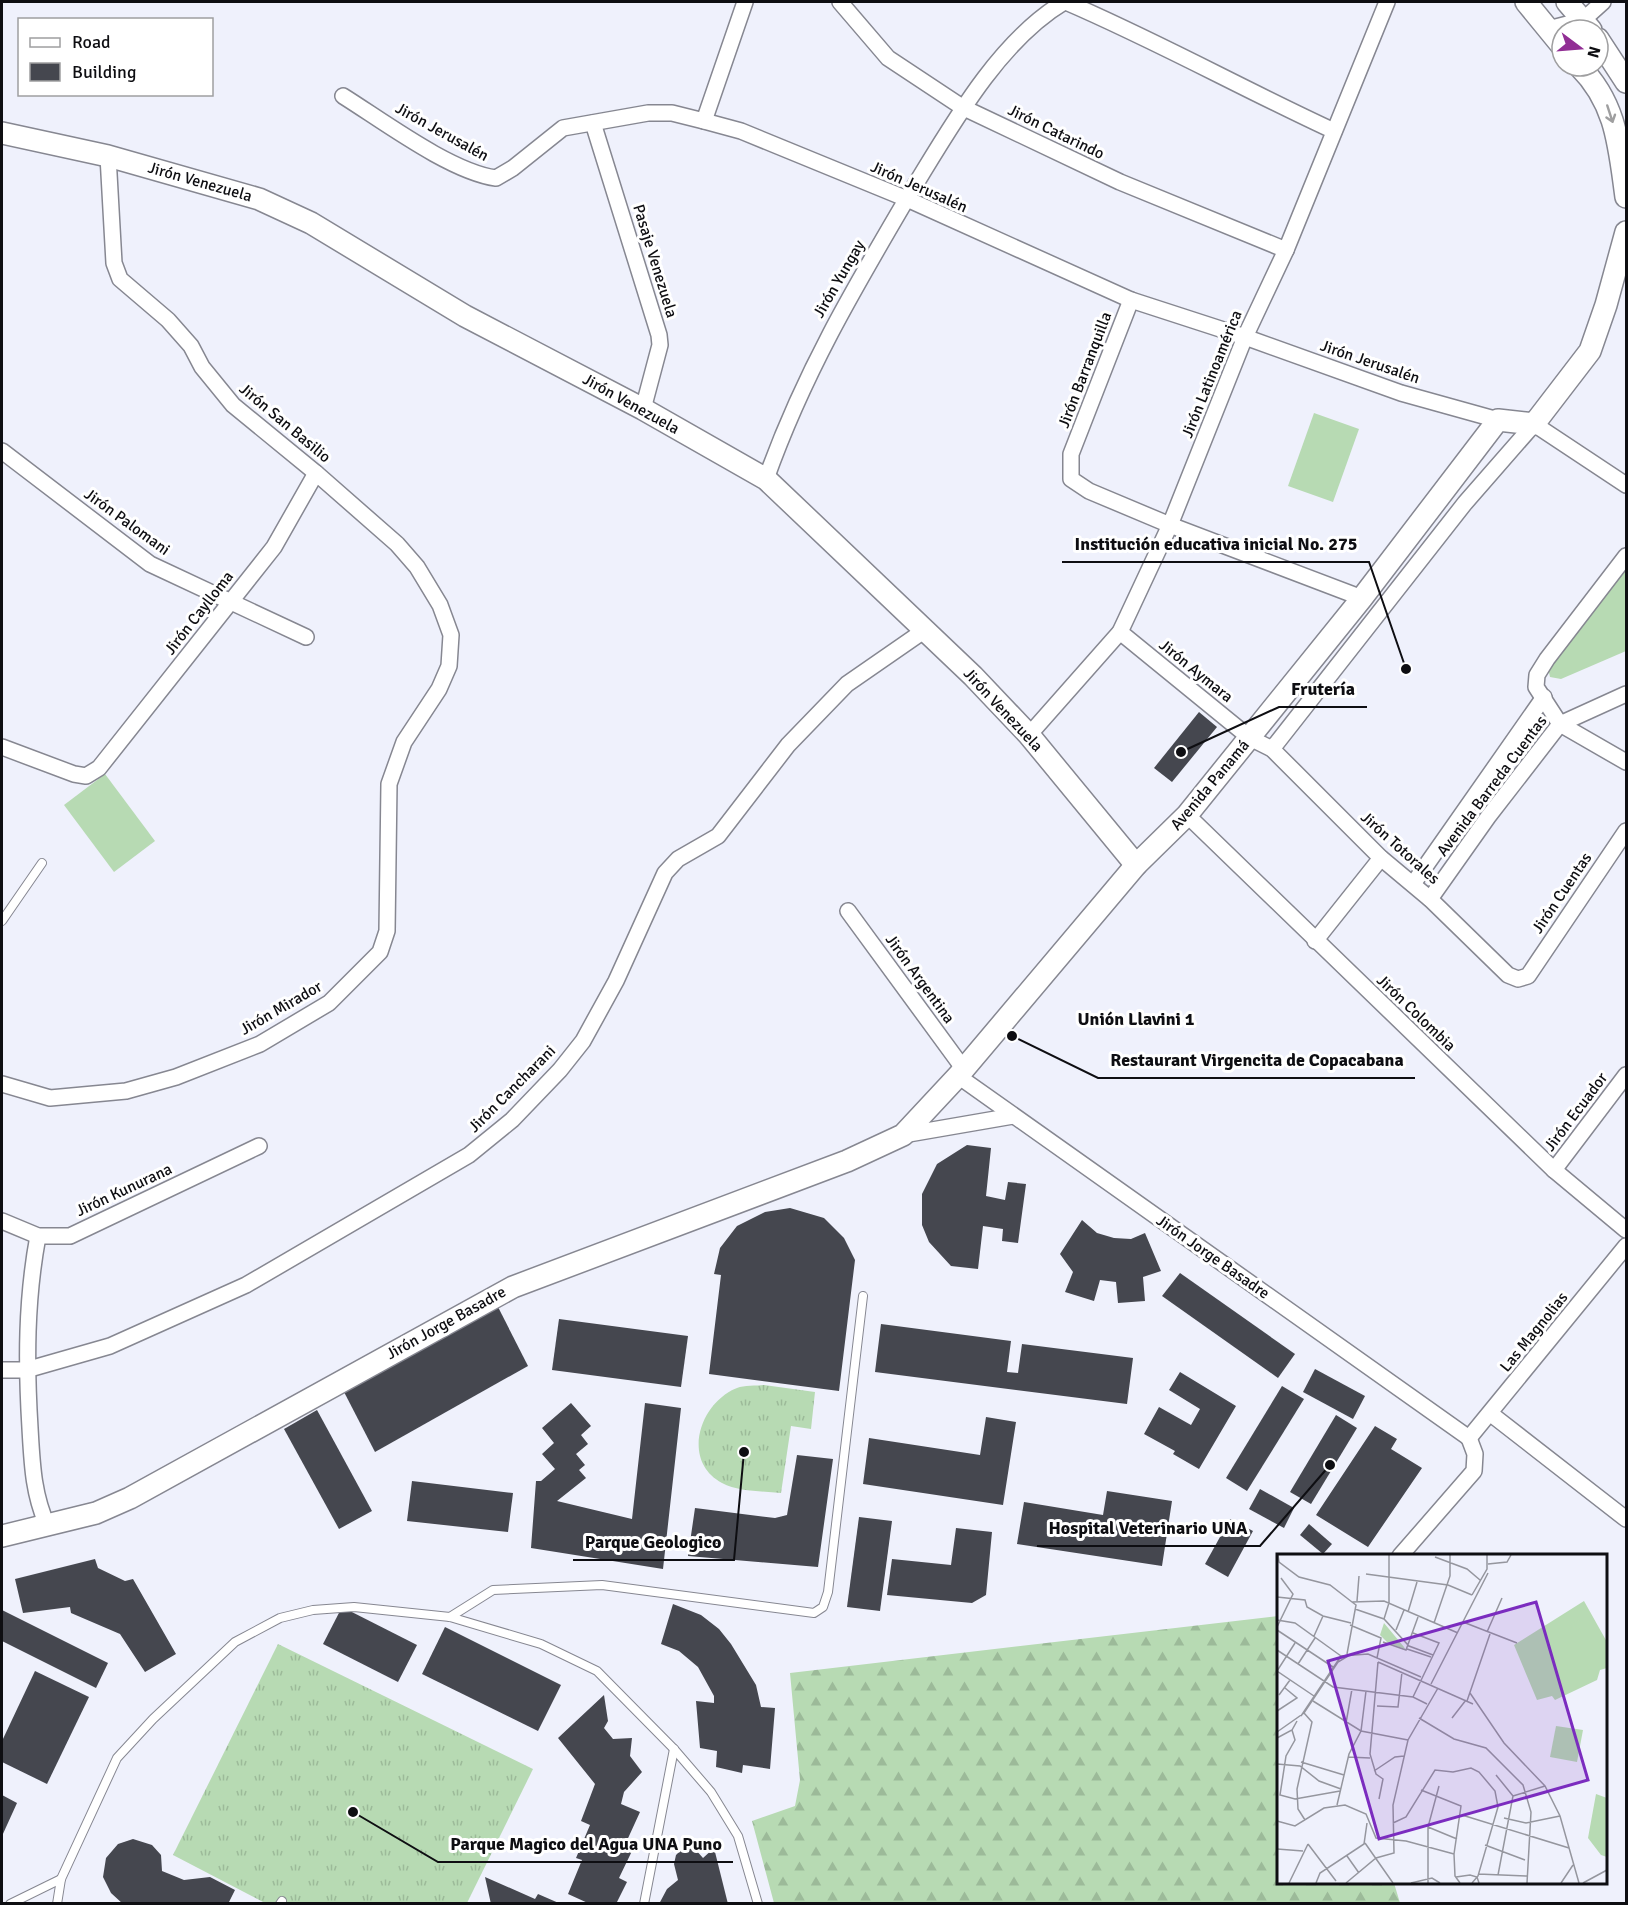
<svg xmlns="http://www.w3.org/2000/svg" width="1628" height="1905" font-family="Signika,sans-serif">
<defs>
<pattern id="grass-tufts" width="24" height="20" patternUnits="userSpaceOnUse" patternTransform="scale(1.5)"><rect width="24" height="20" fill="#b7dab3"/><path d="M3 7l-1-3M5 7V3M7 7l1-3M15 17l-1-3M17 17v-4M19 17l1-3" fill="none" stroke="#9cba99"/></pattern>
<pattern id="forest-firs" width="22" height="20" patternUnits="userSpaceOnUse" patternTransform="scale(1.5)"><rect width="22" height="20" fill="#b7dab3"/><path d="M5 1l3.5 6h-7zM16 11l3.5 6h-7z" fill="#9cba99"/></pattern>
</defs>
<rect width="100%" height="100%" fill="#eff1fc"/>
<!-- grass -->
<g fill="url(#grass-tufts)">
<path d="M764,1385L815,1392L811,1429L791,1426L781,1493C762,1491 739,1492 722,1483C681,1461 699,1403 737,1388C744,1385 756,1386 764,1385Z"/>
<path d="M278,1644L533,1769L467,1903H265L173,1855Z"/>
</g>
<!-- forest -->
<path fill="url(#forest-firs)" d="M1278,1616V1882L1394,1883L1400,1903H774L752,1821L795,1806L800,1780L790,1673Z"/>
<!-- pitch -->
<g fill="#b7dab3">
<path d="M1314,413L1359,429L1333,502L1288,486Z"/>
<path d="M1626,559V651L1561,679L1550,677L1548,668Z"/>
<path d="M105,774L155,841L114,872L64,805Z"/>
</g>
<!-- building -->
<g fill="#45474f">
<path d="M1199,712L1217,727L1172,782L1154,768Z"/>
<path d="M967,1145L991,1148L986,1196L1005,1200L1008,1182L1026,1184L1018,1243L1002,1241L1003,1229L983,1226L978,1269L951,1266L929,1242L922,1225V1194L937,1164Z"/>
<path d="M790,1208L824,1218L844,1238L855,1260L839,1391L709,1374L721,1275L714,1274L720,1248L737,1226L765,1212Z"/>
<path d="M1082,1220L1097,1233L1114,1238L1131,1239L1145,1233L1161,1271L1143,1277L1145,1301L1118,1303L1116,1282L1100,1280L1094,1301L1065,1292L1073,1272L1060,1254Z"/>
<path d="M1180,1273L1295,1354L1278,1378L1162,1296Z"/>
<path d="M497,1305L528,1366L375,1452L343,1390Z"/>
<path d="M559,1319L688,1336L681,1387L552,1370Z"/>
<path d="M881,1324L1011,1341L1007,1372L1018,1373L1022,1344L1133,1358L1127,1404L875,1372Z"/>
<path d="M1315,1369L1365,1396L1353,1419L1303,1392Z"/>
<path d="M1180,1372L1236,1406L1199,1469L1173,1454L1175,1451L1144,1434L1159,1407L1191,1425L1200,1409L1169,1390Z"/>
<path d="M1282,1386L1304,1399L1247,1491L1226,1478Z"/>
<path d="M571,1403L591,1426L581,1435L588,1444L576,1454L585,1465L579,1470L586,1478L557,1501L632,1519L645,1403L681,1408L663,1569L531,1548L536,1481H541L555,1469L542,1454L554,1443L542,1428Z"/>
<path d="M317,1410L372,1511L339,1529L284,1429Z"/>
<path d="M1336,1415L1357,1428L1311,1504L1290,1492Z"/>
<path d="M986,1417L1016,1422L1003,1505L863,1484L869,1438L980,1455Z"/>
<path d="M1375,1426L1397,1439L1391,1449L1422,1468L1368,1547L1316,1515Z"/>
<path d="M797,1455L833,1459L818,1567L688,1556L695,1508L775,1518L787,1515Z"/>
<path d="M412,1481L513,1493L508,1532L407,1521Z"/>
<path d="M1260,1489L1294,1508L1284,1528L1249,1509Z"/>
<path d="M1107,1491L1172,1501L1162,1566L1017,1544L1024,1502L1103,1515Z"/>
<path d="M859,1517L892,1521L880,1611L847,1607Z"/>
<path d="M1230,1519L1253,1531L1228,1577L1205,1564Z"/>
<path d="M1309,1524L1332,1544L1323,1554L1300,1535Z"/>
<path d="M956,1528L992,1532L986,1595L972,1603L887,1595L892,1559L951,1565Z"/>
<path d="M95,1559L98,1568L125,1581L133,1579L176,1654L145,1672L120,1634L71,1613L70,1607L23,1613L15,1579Z"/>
<path d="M673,1604L701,1615L719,1629L731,1644L756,1685L761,1707L775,1708L770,1769L743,1765L742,1773L716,1767L717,1751L700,1748L696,1701L714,1703V1696L698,1667L679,1651L661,1644Z"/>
<path d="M342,1607L417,1645L398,1682L323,1644Z"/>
<path d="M2,1610L108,1663L96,1688L2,1641Z"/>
<path d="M445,1627L561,1685L538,1731L422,1674Z"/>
<path d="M35,1671L89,1697L47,1784L2,1762V1741Z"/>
<path d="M604,1695L608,1721L604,1728L613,1739L632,1738L630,1756L642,1772L624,1792L621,1804L640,1812L624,1847L632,1851L619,1878L627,1882L616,1904H590L568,1894L582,1860L576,1858L590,1825L581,1821L595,1784L558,1738Z"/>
<path d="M2,1795L17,1803L2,1836Z"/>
<path d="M133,1839L152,1845L161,1855L162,1871L184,1880L210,1877L235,1890L228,1904H123L111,1893L103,1877L106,1858L118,1844Z"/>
<path d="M683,1848L695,1849L703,1858L714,1848L728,1904H659L667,1889L678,1880L674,1864L676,1855Z"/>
<path d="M485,1877L535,1899L538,1894L561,1904H491Z"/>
</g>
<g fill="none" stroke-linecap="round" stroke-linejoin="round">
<defs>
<g id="lane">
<path d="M2,921L42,863"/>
<path d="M450,1617L493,1590L602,1585L814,1613L823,1607L828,1592L863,1296"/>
<path d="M10,1904L61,1879"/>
<path d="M57,1904L61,1879L117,1758L153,1719L235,1642L280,1618L313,1610L354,1607L450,1617L541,1644L597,1671L674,1749L711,1792L738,1836L758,1904"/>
<path d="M280,1904L282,1901"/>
<path d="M644,1904L674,1749"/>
</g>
<g id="street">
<path d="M840,2L888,58L962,107L1120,182L1286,250"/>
<path d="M1066,2C1157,41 1243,89 1334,131"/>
<path d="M1548,29L1583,20L1603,2"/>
<path d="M343,96C383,121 451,172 496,178L513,168L563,128L648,113H672L704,121L741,131L907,199L1131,300L1245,337L1401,393L1498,420"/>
<path d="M704,121L745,2"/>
<path d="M593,123L659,335L660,345L643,409"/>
<path d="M1131,300L1071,454V479L1089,491L1170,525L1362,598"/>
<path d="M2,451L150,564L306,637"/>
<path d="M766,479C803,375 853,290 909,195C949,130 997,42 1064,2"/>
<path d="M1626,556L1547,659L1537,675L1536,687L1560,724L1626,762"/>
<path d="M1120,632L1250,738L1272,749L1381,858L1430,899L1508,975L1518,979L1528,976L1626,831"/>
<path d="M1029,735L1120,632L1170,525L1245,337L1286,250L1387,2"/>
<path d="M2,747L74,774L86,776L99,768L274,547L316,473"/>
<path d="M1272,749L1465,503L1534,424L1626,485"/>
<path d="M1187,815L1554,1170L1626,1230"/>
<path d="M1413,884L1544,697"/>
<path d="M1430,899L1488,817L1560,724L1626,694"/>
<path d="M848,911L963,1068"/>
<path d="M1315,941L1381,858"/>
<path d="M958,1076L1469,1438"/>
<path d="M2,1084L50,1098L126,1091L176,1077L260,1044L329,1003L380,952L387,931L389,784L404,742L439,689L449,666L451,635L440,605L417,567L397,544L316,473L233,405L202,367L191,346L168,320L120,279L114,263L108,156"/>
<path d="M903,1135L1013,1116"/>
<path d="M1554,1170L1626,1075"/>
<path d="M2,1221L38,1236H70L259,1146"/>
<path d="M38,1236C26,1300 26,1363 30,1428C32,1463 33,1495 48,1527"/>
<path d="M2,1370H26L110,1346L246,1285L469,1155L512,1120L560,1070L583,1041L616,981L665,873L678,859L718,836L788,745L847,684L925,630"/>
<path d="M1491,1414L1626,1519"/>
<path d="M1469,1438L1626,1246"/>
<path d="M1400,1556L1474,1471L1475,1454L1469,1438"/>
</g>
<g id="secondary">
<path d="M1526,2L1562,46"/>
<path d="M1567,2L1591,30"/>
<path d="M1598,39L1626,82"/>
<path d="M1579,66C1617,104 1619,147 1626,197"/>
<path d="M2,133L108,156L259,199L311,223L465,316L643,409L766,479L973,676L1029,735L1136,865"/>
<path d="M2,1536L96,1513L130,1498L513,1287L847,1161L903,1135L958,1076L1136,865L1187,815L1362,598L1498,420L1534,424L1590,351L1606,305L1626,232"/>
</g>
</defs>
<!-- lane casing -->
<use href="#lane" stroke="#868791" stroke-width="10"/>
<!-- street casing -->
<use href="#street" stroke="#868791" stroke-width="18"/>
<!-- secondary casing -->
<use href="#secondary" stroke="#868791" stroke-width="24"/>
<!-- lane -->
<use href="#lane" stroke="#fff" stroke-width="8"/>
<!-- street -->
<use href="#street" stroke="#fff" stroke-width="15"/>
<!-- secondary -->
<use href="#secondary" stroke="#fff" stroke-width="21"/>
</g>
<!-- one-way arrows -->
<defs><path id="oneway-shaft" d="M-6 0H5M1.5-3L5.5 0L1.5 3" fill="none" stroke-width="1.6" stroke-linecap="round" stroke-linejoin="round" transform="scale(1.5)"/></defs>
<use stroke="#9f9fa0" href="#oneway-shaft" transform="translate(1610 114) rotate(72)"/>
<g text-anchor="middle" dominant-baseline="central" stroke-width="6" stroke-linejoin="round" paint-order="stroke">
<!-- street labels -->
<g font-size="16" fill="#0e0e12" stroke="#fff">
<text transform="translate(442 132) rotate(29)">Jirón Jerusalén</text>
<text transform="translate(1056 132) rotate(26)">Jirón Catarindo</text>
<text transform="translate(200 182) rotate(16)">Jirón Venezuela</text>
<text transform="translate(919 187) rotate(24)">Jirón Jerusalén</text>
<text transform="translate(655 261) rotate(73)">Pasaje Venezuela</text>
<text transform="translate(839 279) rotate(-60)">Jirón Yungay</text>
<text transform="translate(1370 362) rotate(19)">Jirón Jerusalén</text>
<text transform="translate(1085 370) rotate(-69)">Jirón Barranquilla</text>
<text transform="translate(1212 374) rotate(-68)">Jirón Latinoamérica</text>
<text transform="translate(631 404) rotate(29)">Jirón Venezuela</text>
<text transform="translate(285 423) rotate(40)">Jirón San Basilio</text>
<text transform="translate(127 522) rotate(36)">Jirón Palomani</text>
<text transform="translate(199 613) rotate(-52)">Jirón Caylloma</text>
<text transform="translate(1196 671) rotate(39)">Jirón Aymara</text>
<text transform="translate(1003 710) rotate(47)">Jirón Venezuela</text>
<text transform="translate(1210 785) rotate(-50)">Avenida Panamá</text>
<text transform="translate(1492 786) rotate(-53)">Avenida Barreda Cuentas</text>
<text transform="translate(1400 848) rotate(42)">Jirón Totorales</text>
<text transform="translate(1562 893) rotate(-56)">Jirón Cuentas</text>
<text transform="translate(920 979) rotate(54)">Jirón Argentina</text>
<text transform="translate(281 1008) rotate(-30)">Jirón Mirador</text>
<text transform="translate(1416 1013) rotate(44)">Jirón Colombia</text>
<text transform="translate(512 1089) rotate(-45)">Jirón Cancharani</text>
<text transform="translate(1576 1112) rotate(-53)">Jirón Ecuador</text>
<text transform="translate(124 1190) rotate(-25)">Jirón Kunurana</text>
<text transform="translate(1213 1257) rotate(35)">Jirón Jorge Basadre</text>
<text transform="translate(446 1323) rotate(-29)">Jirón Jorge Basadre</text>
<text transform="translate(1534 1332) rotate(-51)">Las Magnolias</text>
</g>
<!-- neighbourhood labels -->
<g font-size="18" font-weight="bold" fill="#0e0e12" stroke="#fff">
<text x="1136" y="1019">Unión Llavini 1</text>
</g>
</g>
<!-- overview -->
<g transform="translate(1277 1554)">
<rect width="330" height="330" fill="#eff1fc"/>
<path d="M279,172L306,176L300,208L273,203Z" fill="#b7dab3"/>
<path d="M307,47L330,88V114L323,116L320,126L278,146L275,142L260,146L237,91Z" fill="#b7dab3"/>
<path d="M107,69L127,93L128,95L111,89L103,81ZM319,240L330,244V303L324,301L311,284Z" fill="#b7dab3"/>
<path fill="none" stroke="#95969e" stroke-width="1.5" d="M1,1L2,8L22,23L53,31L75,48M158,3L190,15L203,26M211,10L230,8L234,1M89,20L171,31L195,41M195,41L210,15V1M0,43L28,46L30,53L46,62L74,69M80,47L82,22M75,48L107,47L181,79M78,55L107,65L132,92L156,101M131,58L140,28M107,65L112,49V1M0,66L18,69L64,102M186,68L240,89M157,69L173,22V1M73,71L104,84L100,104M0,73L16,40L4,24M0,76L56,113M119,76L127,56M210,78L225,44M136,79L162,89L136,143M37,82L46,62M106,88L129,96L141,63M18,89L0,117L37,142M130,95L154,103M0,96L56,133L136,143L150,150M70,100L79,51L75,48M101,108L93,200L99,220L106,225L102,245M101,108L196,150M21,110L38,84M154,130L211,19M193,139L227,189L268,232L283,262L302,329M2,141L13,126M36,147L84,177L131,186M190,147L213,80M100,152L121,153L125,118M0,157L20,144L8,134M27,159L35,168L20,235L21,255L28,266M24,162L64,102L91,100L144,123M142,164L177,185L209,194L246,231L254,258L250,329M175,164L189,146M69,169L75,135M15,176L18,186L9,202L3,241L18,245L63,237M0,178L27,159L61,108L71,102M0,184L15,176L20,167M71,203L93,204M24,208L67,221M0,210L23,212L42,227L64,235M97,217L118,203L127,202M219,221L236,242L221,321M144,236L184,252L177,300L178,322L183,329M236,242L268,232M60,251L72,200L84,177L89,137M185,261L292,294M227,264L249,269L283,262M0,267L18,272L47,254L68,251L89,260L99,284L129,287L177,300M116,269L129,263L158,216L176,218L194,214L202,218L218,237L221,253L201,322L195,329M151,273L180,285M88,289L116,329M31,290L59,327M208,291L248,306M0,295L26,297M70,302L82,319M201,320L250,322M179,323L193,321L200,323L202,329M12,329L31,290M39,329L43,319L87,290L90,269M69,329L99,304L117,299L116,251L131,186L161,134M134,329L155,324L163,329M151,329V273L162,232M284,329L296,311M306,329L330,316"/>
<path fill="#7b2cbf" fill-opacity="0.15" stroke="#7b2cbf" stroke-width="3" d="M259,48L311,226L102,285L51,107Z"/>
<rect width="330" height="330" fill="none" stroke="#0e0e12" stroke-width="3"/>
</g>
<!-- callouts -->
<path fill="none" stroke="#0e0e12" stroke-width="2" d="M1406 669L1369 562H1062M1181 752L1279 707H1367M1012 1036L1098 1078H1415M1330 1465L1260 1546H1037M744 1452L734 1560H573M353 1812L438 1862H733"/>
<g fill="#0e0e12" stroke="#fff" stroke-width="2">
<circle cx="1406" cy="669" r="6"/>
<circle cx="1181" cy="752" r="6"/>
<circle cx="1012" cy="1036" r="6"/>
<circle cx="1330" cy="1465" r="6"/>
<circle cx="744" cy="1452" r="6"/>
<circle cx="353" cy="1812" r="6"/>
</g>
<g font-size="18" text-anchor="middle" font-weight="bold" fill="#0e0e12" stroke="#fff" stroke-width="6" stroke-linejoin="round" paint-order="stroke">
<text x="1216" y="550">Institución educativa inicial No. 275</text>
<text x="1323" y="695">Frutería</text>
<text x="1257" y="1066">Restaurant Virgencita de Copacabana</text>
<text x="1148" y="1534">Hospital Veterinario UNA</text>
<text x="653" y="1548">Parque Geologico</text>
<text x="586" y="1850">Parque Magico del Agua UNA Puno</text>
</g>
<!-- border -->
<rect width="1628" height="1905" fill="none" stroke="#0e0e12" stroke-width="6"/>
<!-- legend -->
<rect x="18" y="18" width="195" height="78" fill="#ffffff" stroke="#9f9fa0" stroke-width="1.5"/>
<rect x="30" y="38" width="30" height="9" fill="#ffffff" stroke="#9f9fa0" stroke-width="1.5"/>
<text x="72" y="48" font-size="18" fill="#0e0e12">Road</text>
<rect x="30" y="63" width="30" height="18" fill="#45474f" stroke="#9f9fa0" stroke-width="1.5"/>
<text x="72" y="78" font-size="18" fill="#0e0e12">Building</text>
<!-- north arrow -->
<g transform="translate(1580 48) rotate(106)"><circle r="28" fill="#ffffff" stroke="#9f9fa0" stroke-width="1.5"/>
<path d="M0-4.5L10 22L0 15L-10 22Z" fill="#912e94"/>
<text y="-9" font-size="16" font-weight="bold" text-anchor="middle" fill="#0e0e12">N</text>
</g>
</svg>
